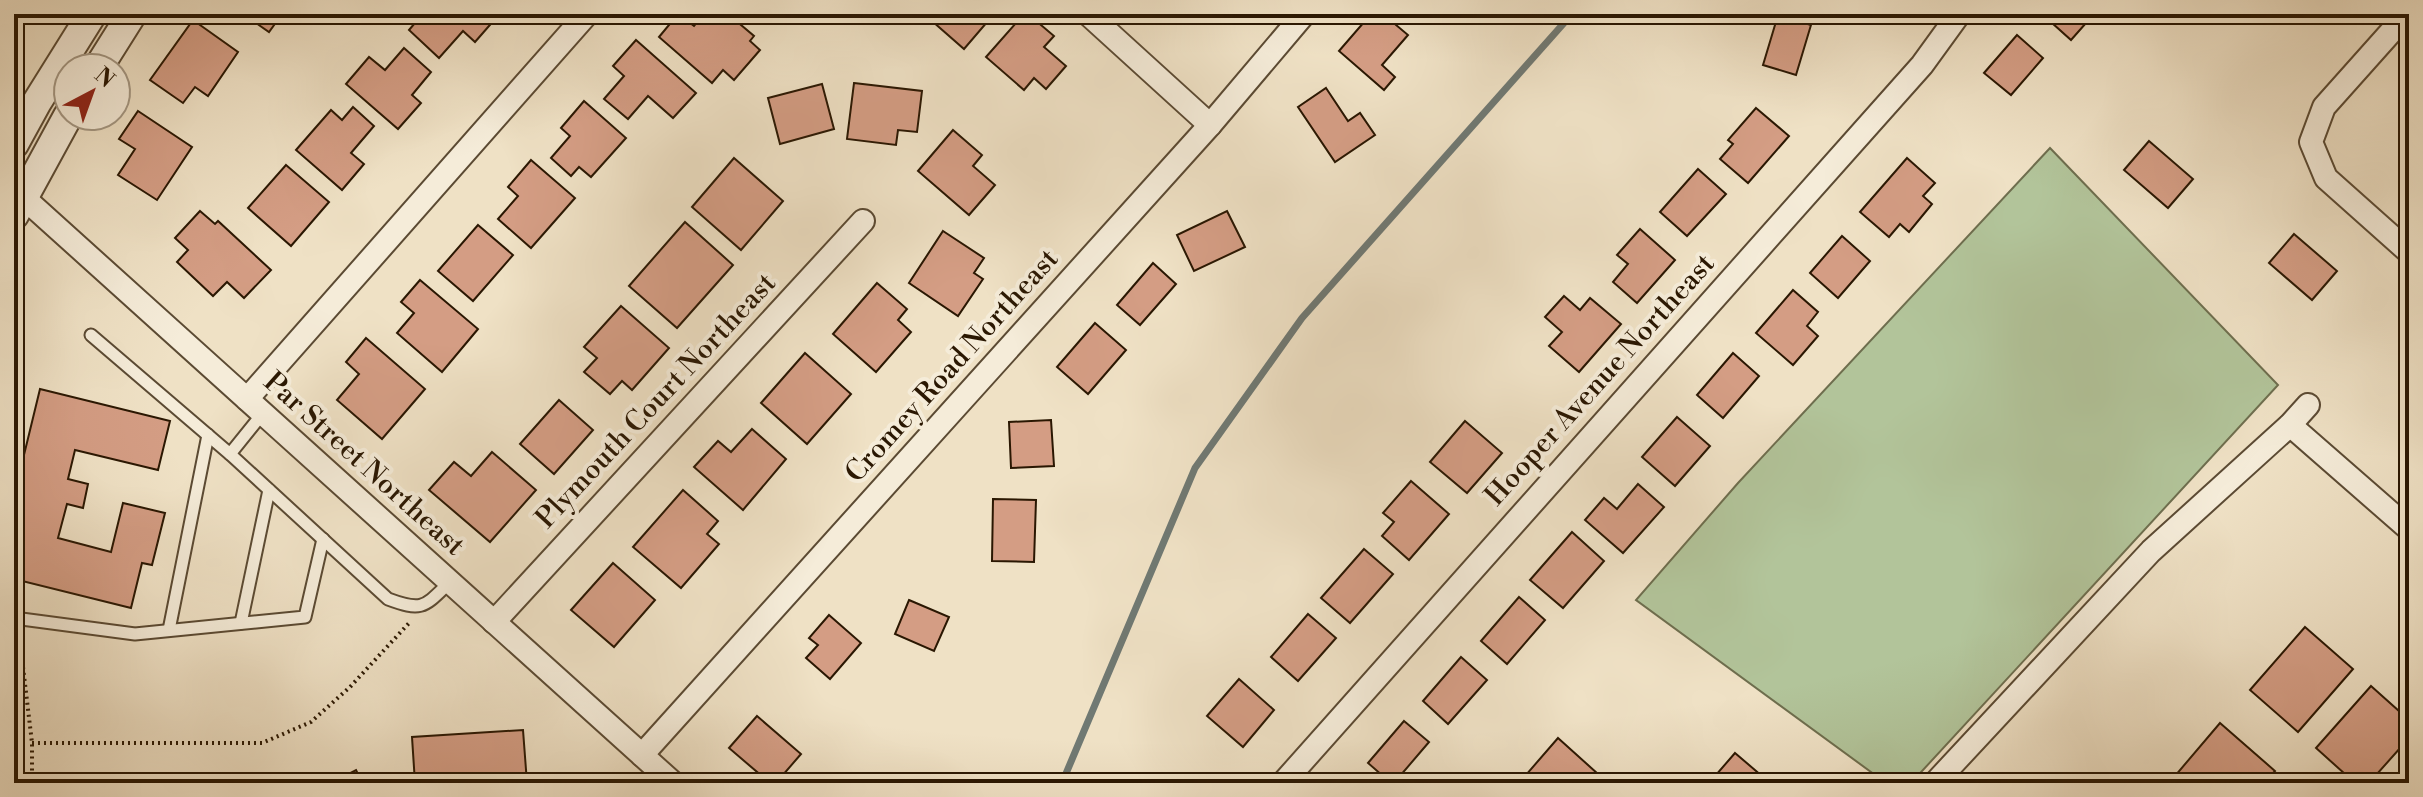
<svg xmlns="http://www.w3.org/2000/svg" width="2423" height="797" font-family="'Libre Bodoni',serif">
<rect width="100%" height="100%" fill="#efe1c5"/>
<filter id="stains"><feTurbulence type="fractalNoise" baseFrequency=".0025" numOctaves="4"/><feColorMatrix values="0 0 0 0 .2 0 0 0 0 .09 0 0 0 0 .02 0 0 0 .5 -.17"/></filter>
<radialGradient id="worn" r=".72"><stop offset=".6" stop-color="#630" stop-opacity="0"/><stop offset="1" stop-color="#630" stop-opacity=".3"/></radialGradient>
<!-- green -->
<path fill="#b2c49a" stroke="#6e6e4e" stroke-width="2" d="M2050,148L2278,385L1911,783H1886L1636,600L1738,483Z"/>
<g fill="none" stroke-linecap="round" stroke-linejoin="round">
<!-- stream -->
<path stroke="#707973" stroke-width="7" d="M1062,783L1195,468L1302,318L1572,14"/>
</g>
<!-- building -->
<g fill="#d49d84" stroke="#2a1702" stroke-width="2">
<path d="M243,14H282L269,32Z"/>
<path d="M418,14H492L496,18L475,42L463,31L439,58L409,30L421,16Z"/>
<path d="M678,14L694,26L704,14H728L754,36L750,41L760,50L734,80L723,70L712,83L659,37Z"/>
<path d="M924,14H994L964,49Z"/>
<path d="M1024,14H1028L1054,36L1044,47L1066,66L1046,89L1034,78L1024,90L986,57Z"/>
<path d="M1371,14H1383L1408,35L1382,65L1395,77L1384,90L1339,51Z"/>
<path d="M2042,14H2094L2071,40Z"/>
<path d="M1778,15L1811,25L1796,75L1763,65Z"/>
<path d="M193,20L238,52L208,96L195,87L183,103L150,80Z"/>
<path d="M2017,35L2043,58L2011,95L1984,73Z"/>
<path d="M636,40L696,93L673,118L648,96L628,119L604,99L624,76L613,66Z"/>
<path d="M404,48L431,72L412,95L421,103L398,129L346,84L369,57L385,70Z"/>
<path d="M854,83L922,91L917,132L898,130L896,145L847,139Z"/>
<path d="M822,84L834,129L780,144L768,98Z"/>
<path d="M1326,88L1348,121L1360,113L1375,135L1335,162L1298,107Z"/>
<path d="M584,101L626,138L591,177L579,167L571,176L551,158L570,136L561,128Z"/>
<path d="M353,107L374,126L351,153L364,164L342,190L296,150L331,110L342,120Z"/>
<path d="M1756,108L1789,136L1748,183L1720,159L1733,144L1728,140Z"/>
<path d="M138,111L192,147L157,200L118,175L135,149L119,139Z"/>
<path d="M953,130L982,155L973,166L995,185L969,215L918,171Z"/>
<path d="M2149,141L2193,179L2168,208L2124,170Z"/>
<path d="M734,158L783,201L741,250L692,207Z"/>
<path d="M1907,158L1935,183L1923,196L1932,204L1909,232L1900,224L1889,237L1860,212Z"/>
<path d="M531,160L575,198L531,248L498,219L518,196L508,187Z"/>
<path d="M286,165L329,202L291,246L248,208Z"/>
<path d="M1698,169L1726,194L1687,236L1660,212Z"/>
<path d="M200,211L215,224L218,221L271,270L244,298L227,282L213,296L177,262L188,250L175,238Z"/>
<path d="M1227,211L1245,247L1194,271L1177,235Z"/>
<path d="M685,222L733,265L677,328L629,286Z"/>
<path d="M478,225L513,255L473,301L438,271Z"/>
<path d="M1640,229L1675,260L1637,303L1613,282L1628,264L1617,255Z"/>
<path d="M943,231L984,258L974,273L983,279L958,316L909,283Z"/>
<path d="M2294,234L2337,271L2312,300L2269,263Z"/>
<path d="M1842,236L1870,261L1838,298L1810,273Z"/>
<path d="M1153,263L1176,284L1140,325L1117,305Z"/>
<path d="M420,280L478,329L442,372L397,333L414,313L401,302Z"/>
<path d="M877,283L907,309L898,320L911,332L876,372L833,334Z"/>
<path d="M1793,290L1818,312L1807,326L1818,336L1793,365L1756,333Z"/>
<path d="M1564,296L1580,310L1590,298L1621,324L1579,372L1549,346L1562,332L1545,317Z"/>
<path d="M621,306L669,348L632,390L622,381L610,394L584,372L597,358L584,347Z"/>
<path d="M1095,323L1126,350L1088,394L1057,367Z"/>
<path d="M366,338L425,389L382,439L337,400L359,374L346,362Z"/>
<path d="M805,353L851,394L807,444L761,403Z"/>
<path d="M1733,353L1759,376L1723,418L1697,395Z"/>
<path d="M40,389L170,421L158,470L75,450L68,479L88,484L83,508L67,504L58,538L111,552L123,503L165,513L152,565L142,563L131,608L14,579V496Z"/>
<path d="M559,400L593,430L554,474L520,444Z"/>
<path d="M1677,417L1710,446L1675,486L1642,457Z"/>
<path d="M1051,420L1054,466L1011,468L1009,422Z"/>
<path d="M1465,421L1502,453L1467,493L1430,462Z"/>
<path d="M752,429L786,459L743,510L694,467L718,441L731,452Z"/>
<path d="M492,452L536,490L490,542L429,490L454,462L471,476Z"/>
<path d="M1411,481L1449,514L1409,560L1382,536L1394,522L1383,513Z"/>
<path d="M1638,484L1664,507L1623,553L1585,520L1604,498L1617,509Z"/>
<path d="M683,490L718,521L707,534L719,544L681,588L633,547Z"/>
<path d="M993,499L1036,500L1034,562L992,561Z"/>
<path d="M1572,532L1604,561L1563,608L1530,580Z"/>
<path d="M1364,549L1393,574L1350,623L1321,598Z"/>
<path d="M613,563L655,600L614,647L571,610Z"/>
<path d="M1519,597L1545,620L1507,664L1481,641Z"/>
<path d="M909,600L949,617L934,651L895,634Z"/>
<path d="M1308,614L1336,638L1298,681L1271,657Z"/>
<path d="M829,615L861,643L830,679L806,658L818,645L809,638Z"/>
<path d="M2305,627L2353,669L2298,732L2250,690Z"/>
<path d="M1461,657L1487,680L1448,724L1423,701Z"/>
<path d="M1239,679L1274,710L1243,747L1207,716Z"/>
<path d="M2371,686L2409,720V738L2369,783H2355L2316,748Z"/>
<path d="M757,716L801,754L776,783H770L729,748Z"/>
<path d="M1404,721L1429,742L1394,783H1391L1368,763Z"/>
<path d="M2220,723L2275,771L2264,783H2169Z"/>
<path d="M523,730L527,783H415L412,737Z"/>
<path d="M1558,738L1608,783H1519Z"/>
<path d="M1735,753L1769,782L1768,783H1709Z"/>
<path d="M356,770L362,783H331Z"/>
</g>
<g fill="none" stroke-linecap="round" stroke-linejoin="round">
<defs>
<g id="service">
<path d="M91,335L230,454L263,413"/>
<path d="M230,454L388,599C423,612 424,607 450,582"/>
<path d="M14,618L135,634L305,617L323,539"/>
<path d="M241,623L269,490"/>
<path d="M169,630L208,435"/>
</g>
<g id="minor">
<path d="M1088,14L1210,125"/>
<path d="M2407,14L2324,107L2311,142L2326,178L2409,252"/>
<path d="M14,189L673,783"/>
<path d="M247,399L587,14"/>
<path d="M2290,425L2409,529"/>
<path d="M494,622L863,221"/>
<path d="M642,755L1210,125L1304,14"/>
<path d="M1283,783L1922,65L1959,14"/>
<path d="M1935,783L2151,551L2290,425L2308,405"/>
</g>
<g id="tertiary">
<path d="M98,68L132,14"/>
<path d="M14,144L37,102L92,14"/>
<path d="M14,215L68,116"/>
</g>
</defs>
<!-- service casing -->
<use href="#service" stroke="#5b4a33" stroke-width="15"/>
<!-- minor casing -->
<use href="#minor" stroke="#5b4a33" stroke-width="26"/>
<!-- tertiary casing -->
<use href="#tertiary" stroke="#5b4a33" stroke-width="32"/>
<!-- path -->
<g stroke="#2a1702" stroke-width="4" stroke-dasharray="2 4" stroke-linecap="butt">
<path d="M23,667L32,743V783"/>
<path d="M32,743H262L311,722L350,687L410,622"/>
</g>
<!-- service -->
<use href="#service" stroke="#f5ecd9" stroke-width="11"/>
<!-- minor -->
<use href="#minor" stroke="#f5ecd9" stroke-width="22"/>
<!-- tertiary -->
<use href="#tertiary" stroke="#f5ecd9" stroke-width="28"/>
</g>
<g text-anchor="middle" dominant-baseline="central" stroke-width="8" stroke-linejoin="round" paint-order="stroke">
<!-- street labels -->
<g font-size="28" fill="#2a1702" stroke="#f5ecd9">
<text transform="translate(952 366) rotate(-48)">Cromey Road Northeast</text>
<text transform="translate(1600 380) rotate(-48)">Hooper Avenue Northeast</text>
<text transform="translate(656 401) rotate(-47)">Plymouth Court Northeast</text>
<text transform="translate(364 464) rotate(42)">Par Street Northeast</text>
</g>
</g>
<!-- margin -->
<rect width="2423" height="797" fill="none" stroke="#efe1c5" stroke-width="48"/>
<rect x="16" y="16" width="2391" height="765" fill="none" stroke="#2a1702" stroke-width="4"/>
<rect x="24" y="24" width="2375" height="749" fill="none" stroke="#2a1702" stroke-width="2"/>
<!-- north arrow -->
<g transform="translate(92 92) rotate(41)"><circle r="38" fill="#f5ecd9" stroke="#a49783" stroke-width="2"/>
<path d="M0-6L14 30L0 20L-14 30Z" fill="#8f2418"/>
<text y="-12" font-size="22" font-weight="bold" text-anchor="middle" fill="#2a1702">N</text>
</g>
<rect width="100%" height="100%" filter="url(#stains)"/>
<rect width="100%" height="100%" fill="url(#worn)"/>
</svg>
